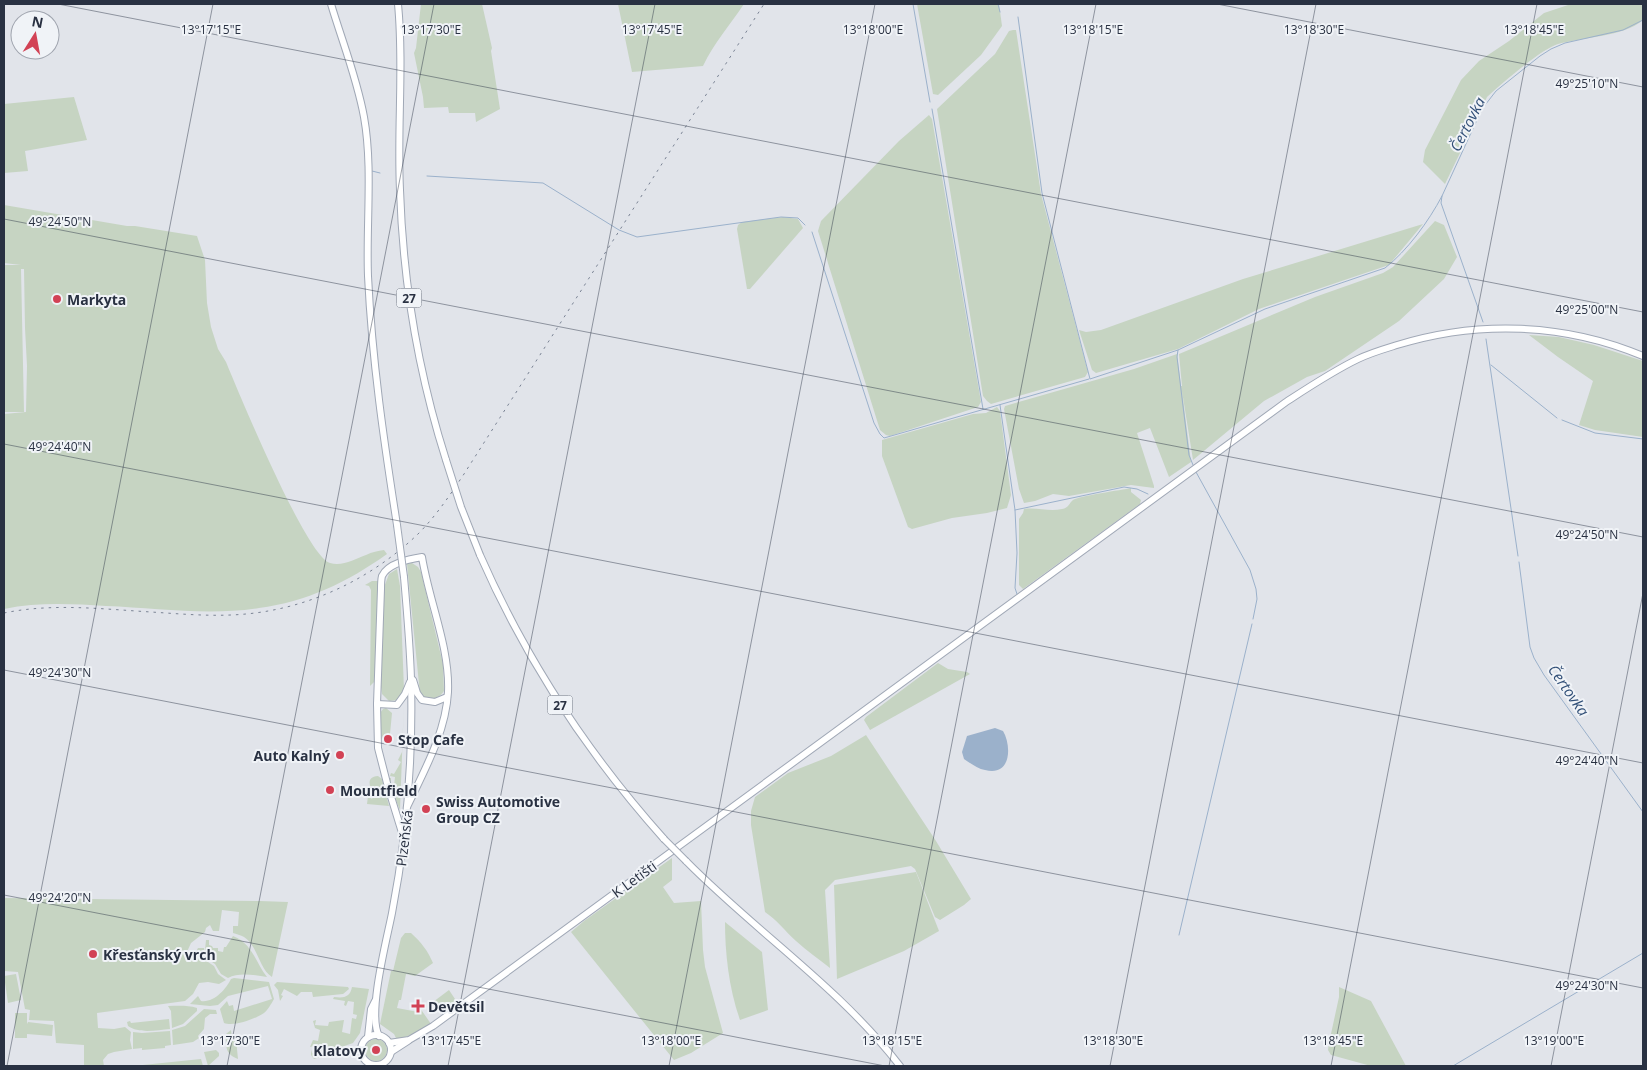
<svg xmlns="http://www.w3.org/2000/svg" width="1647" height="1070" font-family="'Open Sans',sans-serif">
<rect width="100%" height="100%" fill="#e1e4ea"/>
<!-- green -->
<g fill="#c6d4c2">
<path d="M421,4H482L492,48L491,51L500,109L476,122L475,113H449L448,107L424,108L423,97L414,53L416,48Z"/>
<path d="M618,4H744C730,25 714,43 703,66L632,72Z"/>
<path d="M917,4H999L1002,26L981,55L938,95L933,94Z"/>
<path d="M1571,4H1643V20C1623,37 1583,37 1558,44C1541,49 1501,84 1487,97L1445,184L1423,162L1425,150L1461,80L1479,61L1509,41L1544,13Z"/>
<path d="M1013,30H1016L1041,194L1088,372L1085,377L991,404L987,401L983,396L937,109L995,54L1009,31Z"/>
<path d="M74,97L87,140L25,151L28,171L4,173V104Z"/>
<path d="M929,115L932,119L981,402L978,407L890,436L886,435L880,430L818,231L821,221L899,141Z"/>
<path d="M4,205L127,226H135L197,236L205,260L207,303L211,327L218,349L226,362C239,393 306,556 330,563C342,567 355,559 366,555C372,552 378,551 384,550L387,554C348,582 306,602 259,608C208,616 157,608 106,606C72,604 38,602 4,609V414L26,412L27,366L25,328L24,269H21L24,412H4V265H21L4,263Z"/>
<path d="M783,217L798,219L803,228L750,289H747L737,229L738,225L742,222Z"/>
<path d="M1435,221L1444,225L1457,257L1444,279L1399,321L1325,371L1307,377L1264,401L1193,460L1182,391L1191,462L1169,477L1150,428L1137,433L1154,486V488L1131,485L1069,496L1053,494L1035,501L1024,503L1019,489L1004,409L1005,406L1134,369L1177,354L1181,386H1182L1179,354L1315,297L1383,273L1393,267Z"/>
<path d="M1423,224L1389,265L1259,309L1178,349L1096,373L1092,370L1079,330L1086,332L1101,330L1243,279Z"/>
<path d="M1529,335L1559,337L1594,345L1643,361V437L1595,430L1579,425L1593,381L1558,357Z"/>
<path d="M997,407L1000,411L1011,495L1007,508L987,513L952,518L912,529L908,527L882,456V440L973,414L986,413Z"/>
<path d="M1131,488V492L1141,500L1140,504L1023,589L1019,585V519L1023,513L1024,509C1037,507 1049,512 1062,509C1069,508 1069,503 1073,500C1079,496 1122,490 1131,488Z"/>
<path d="M412,563L418,567L421,572L443,664L444,691C440,698 432,699 424,699L420,694L407,564Z"/>
<path d="M397,569L400,586L404,690L398,700L389,701L382,694L381,687L383,590L389,574Z"/>
<path d="M372,581H378L375,681L370,686L371,590L369,586L365,585Z"/>
<path d="M938,663L948,669L967,672L970,674L870,730L864,720L866,717Z"/>
<path d="M404,702L400,810L389,783V778H391V785L394,786L395,777L390,776L391,773L394,774L401,762L398,760L402,752Z"/>
<path d="M386,708L392,713L390,734H384L383,739H380V713L383,709Z"/>
<path d="M866,735L936,841L971,899L964,905L940,920L935,917L915,869L911,866L835,880L825,890L830,968C819,959 807,951 796,941C785,931 777,920 765,912L751,825V811L755,797L788,773L831,756Z"/>
<path d="M378,776L382,779L389,806L367,804L368,796L372,799L374,795C370,787 365,777 378,776Z"/>
<path d="M672,858V880L663,887L674,903L701,901L703,950L705,967L723,1033L691,1053L674,1060L571,932L584,921Z"/>
<path d="M916,872L939,931L904,951L837,979L834,885Z"/>
<path d="M4,898L260,901L288,902L272,977C259,969 258,946 244,937C241,935 236,934 233,933V926H238L239,912L222,910L219,931H213L210,925L206,928L205,932L191,943L186,954L193,957L198,948H204L205,960L214,966L218,974L226,980L219,984L208,982L199,983L193,994L185,1001L97,1013L98,1028L114,1029L125,1027L131,1032L130,1040L132,1049L114,1052L108,1054L103,1060L104,1066H84V1045L56,1043L54,1021L29,1020L30,1010L25,1009L18,972L4,971Z"/>
<path d="M725,922L762,952L768,1010L740,1020C729,989 725,954 725,922Z"/>
<path d="M405,933H411C421,942 428,951 433,963L415,976L406,974L401,1000H399L397,1008L418,1012L420,1008L431,1024L413,1034L397,1040L394,1034L380,1024L391,971H393L401,938Z"/>
<path d="M233,936C253,944 255,962 267,977C254,975 239,972 228,978L221,974L215,964L206,958L205,950L206,940H209V945L212,946L213,948H218V951L223,952L224,947H226Z"/>
<path d="M16,974L21,1000L8,1003L4,976Z"/>
<path d="M234,978L269,982L274,999C271,1004 268,1010 264,1013C255,1019 234,1027 224,1023L220,1009L227,1001L229,1006L233,1005L234,1011L272,999L268,986L228,996L218,1005L210,1006L190,1004L198,996L201,1001C214,1003 226,989 231,979Z"/>
<path d="M277,982L348,987L349,989L343,994L313,997L312,992H301L297,996L284,989L281,995L283,996L280,1001L278,990L274,985Z"/>
<path d="M352,987L369,989L360,1033L353,1043L333,1050L330,1046L326,1049L328,1054L314,1059L311,1055V1050L312,1053L321,1052V1044L310,1047L313,1040L318,1041L320,1030L315,1028L313,1021L316,1020L315,1025L328,1026L329,1022L344,1020L342,1032L350,1034L352,1018L356,1019L357,1015L353,1014L354,1002L348,1001L346,1006L344,1005L345,1001L333,999L334,997C343,998 350,998 352,987Z"/>
<path d="M1339,987L1371,1001L1406,1066H1371L1331,1055L1328,1050L1329,1043L1339,997Z"/>
<path d="M449,990L457,1002C445,1008 444,1016 433,1002Z"/>
<path d="M168,1006C178,1006 187,1005 197,1008V1011L183,1024L172,1028L171,1011Z"/>
<path d="M204,1009L216,1010L217,1014H210L205,1018L204,1029L198,1036L199,1038L193,1042L173,1045L172,1030L185,1026Z"/>
<path d="M15,1013H27V1024L28,1022L53,1025L52,1036L27,1034V1038H15Z"/>
<path d="M169,1019L170,1029C157,1030 139,1034 128,1026L127,1022L130,1021L131,1023Z"/>
<path d="M231,1030L232,1039H236L238,1059C225,1054 226,1047 226,1034Z"/>
<path d="M170,1031L171,1045L165,1046V1048L142,1050V1048L133,1049V1032L142,1033Z"/>
<circle cx="376" cy="1050" r="11"/>
<path d="M216,1050L219,1053V1056L208,1066L204,1052Z"/>
<path d="M201,1059L203,1066H133Z"/>
</g>
<!-- water -->
<path fill="#9bb1cb" d="M995,728L1003,731C1012,746 1011,777 985,770C978,769 970,763 964,759L962,752L967,736Z"/>
<g fill="none" stroke-linecap="round" stroke-linejoin="round">
<!-- stream -->
<g stroke="#9bb1cb" stroke-width="1">
<path d="M913,4L930,102"/>
<path d="M998,4L1000,12"/>
<path d="M1018,17L1042,193L1090,379L1178,350L1265,309L1385,268C1407,251 1429,221 1442,196"/>
<path d="M932,109L983,409"/>
<path d="M372,171L380,173"/>
<path d="M427,176L543,183L619,230L637,237L781,217L798,218L805,225"/>
<path d="M812,232L874,423L880,434L884,438L1089,379"/>
<path d="M1483,322L1441,203L1442,196L1482,109L1496,91L1540,56L1551,49L1565,43L1623,30L1643,20"/>
<path d="M1486,339L1518,556"/>
<path d="M1178,350L1177,357L1189,455L1193,465"/>
<path d="M1491,365L1557,418"/>
<path d="M1000,405L1015,510L1017,553L1015,588L1017,594"/>
<path d="M1562,420L1595,433L1643,439"/>
<path d="M1196,472L1250,570L1256,589L1257,599L1253,619"/>
<path d="M1015,510L1124,487L1137,489L1148,494"/>
<path d="M1519,562L1530,647L1534,658L1544,675L1643,812"/>
<path d="M1179,935L1252,624"/>
<path d="M1453,1066L1643,953"/>
</g>
<defs>
<g id="major">
<path d="M331,4C342,41 357,78 364,117C373,167 366,224 368,276C372,360 384,442 397,525"/>
<path d="M398,4C404,66 397,128 400,190C403,282 418,372 446,460"/>
<path d="M480,555C526,660 588,754 664,839"/>
<path d="M413,680L417,693L422,700L435,702L447,697"/>
<path d="M377,704L397,705L405,694L410,682"/>
<path d="M404,839L388,787L378,748L377,704L381,589C381,585 381,580 382,576C388,563 410,559 422,557C429,601 450,648 448,692C446,732 424,771 407,807"/>
<path d="M686,861C756,932 839,987 900,1066"/>
<circle cx="376" cy="1050" r="15"/>
<path d="M379,1036C367,1014 387,939 392,913C407,836 413,758 411,679C410,645 407,611 404,577"/>
<path d="M368,1037L371,1009L375,1001"/>
<path d="M389,1043L409,1040L433,1026L1286,402C1309,387 1333,371 1358,359C1370,353 1384,349 1397,345C1478,320 1565,323 1643,356"/>
<path d="M391,1052L408,1041"/>
</g>
</defs>
<!-- major casing -->
<use href="#major" stroke="#a0a8b6" stroke-width="8"/>
<!-- major -->
<use href="#major" stroke="#fff" stroke-width="6"/>
<!-- rail -->
<path stroke="#7a8394" stroke-width="1" stroke-dasharray="2.5 5" stroke-linecap="butt" d="M4,613C52,603 102,609 151,612C182,614 214,617 246,614C310,608 371,579 418,534C436,516 450,495 464,474L764,4"/>
<defs>
<g id="major-bridge">
<path d="M446,460L461,507L480,555"/>
<path d="M397,525L404,577"/>
<path d="M664,839L686,861"/>
</g>
</defs>
<!-- major-bridge casing -->
<use href="#major-bridge" stroke="#a0a8b6" stroke-width="8" stroke-linecap="butt"/>
<!-- major-bridge -->
<use href="#major-bridge" stroke="#fff" stroke-width="6"/>
</g>
<!-- ticks -->
<path fill="none" stroke="#293142" stroke-width="1" stroke-opacity="0.45" d="M58,4L1643,312M1217,4L1643,87M4,219L1643,537M4,444L1643,763M4,670L1643,988M4,895L885,1066M7,1066L213,4M227,1066L434,4M448,1066L655,4M669,1066L875,4M889,1066L1096,4M1110,1066L1316,4M1331,1066L1537,4M1551,1066L1643,593"/>
<!-- markers -->
<g fill="#d24255" stroke="#f0f3f7" stroke-width="2">
<circle cx="57" cy="299" r="5"/>
<circle cx="388" cy="739" r="5"/>
<circle cx="340" cy="755" r="5"/>
<circle cx="330" cy="790" r="5"/>
<circle cx="426" cy="809" r="5"/>
<circle cx="93" cy="954" r="5"/>
<path d="M415.5 998.5h5v5h5v5h-5v5h-5v-5h-5v-5h5z"/>
<circle cx="376" cy="1050" r="5"/>
</g>
<g text-anchor="middle" dominant-baseline="central" stroke-width="4" stroke-linejoin="round" paint-order="stroke">
<!-- shield labels -->
<g fill="#f0f3f7" stroke="#656b78" stroke-width="1">
<rect x="396.5" y="288.5" width="25" height="19" rx="4"/>
<rect x="547.5" y="695.5" width="25" height="19" rx="4"/>
</g>
<g font-size="12" font-weight="bold" fill="#293142">
<text x="409" y="298">27</text>
<text x="560" y="705">27</text>
</g>
<!-- poi labels -->
<g font-size="14" font-weight="bold" fill="#293142" stroke="#f0f3f7" text-anchor="start">
<text x="67" y="299">Markyta</text>
<text x="398" y="739">Stop Cafe</text>
<text x="330" y="755" text-anchor="end">Auto Kalný</text>
<text x="340" y="790">Mountfield</text>
<text x="436" y="801">Swiss Automotive<tspan x="436" dy="16">Group CZ</tspan></text>
<text x="103" y="954">Křesťanský vrch</text>
<text x="428" y="1006">Devětsil</text>
<text x="366" y="1050" text-anchor="end">Klatovy</text>
</g>
<!-- street labels -->
<g font-size="14" fill="#293142" stroke="#f0f3f7">
<text transform="translate(404 838) rotate(-83)">Plzeňská</text>
<text transform="translate(634 879) rotate(-36)">K Letišti</text>
</g>
<!-- water labels -->
<g font-size="15" font-style="italic" fill="#314f77" stroke="#f0f3f7">
<text transform="translate(1467 124) rotate(-63)">Čertovka</text>
<text transform="translate(1569 690) rotate(55)">Čertovka</text>
</g>
</g>
<g font-size="12" text-anchor="middle" fill="#293142" stroke="#f0f3f7" stroke-width="4" stroke-linejoin="round" paint-order="stroke">
<text x="211" y="34">13°17'15"E</text>
<text x="431" y="34">13°17'30"E</text>
<text x="652" y="34">13°17'45"E</text>
<text x="873" y="34">13°18'00"E</text>
<text x="1093" y="34">13°18'15"E</text>
<text x="1314" y="34">13°18'30"E</text>
<text x="1534" y="34">13°18'45"E</text>
<text x="1587" y="88">49°25'10"N</text>
<text x="60" y="226">49°24'50"N</text>
<text x="1587" y="314">49°25'00"N</text>
<text x="60" y="451">49°24'40"N</text>
<text x="1587" y="539">49°24'50"N</text>
<text x="60" y="677">49°24'30"N</text>
<text x="1587" y="765">49°24'40"N</text>
<text x="60" y="902">49°24'20"N</text>
<text x="1587" y="990">49°24'30"N</text>
<text x="230" y="1045">13°17'30"E</text>
<text x="451" y="1045">13°17'45"E</text>
<text x="671" y="1045">13°18'00"E</text>
<text x="892" y="1045">13°18'15"E</text>
<text x="1113" y="1045">13°18'30"E</text>
<text x="1333" y="1045">13°18'45"E</text>
<text x="1554" y="1045">13°19'00"E</text>
</g>
<!-- border -->
<rect width="1647" height="1070" fill="none" stroke="#293142" stroke-width="10"/>
<!-- north arrow -->
<g transform="translate(35 35) rotate(11)"><circle r="24" fill="#f0f3f7" stroke="#a0a5af"/>
<path d="M0-4L9 19L0 12L-9 19Z" fill="#d24255"/>
<text y="-8" font-size="14" font-weight="bold" text-anchor="middle" fill="#293142">N</text>
</g>
</svg>
